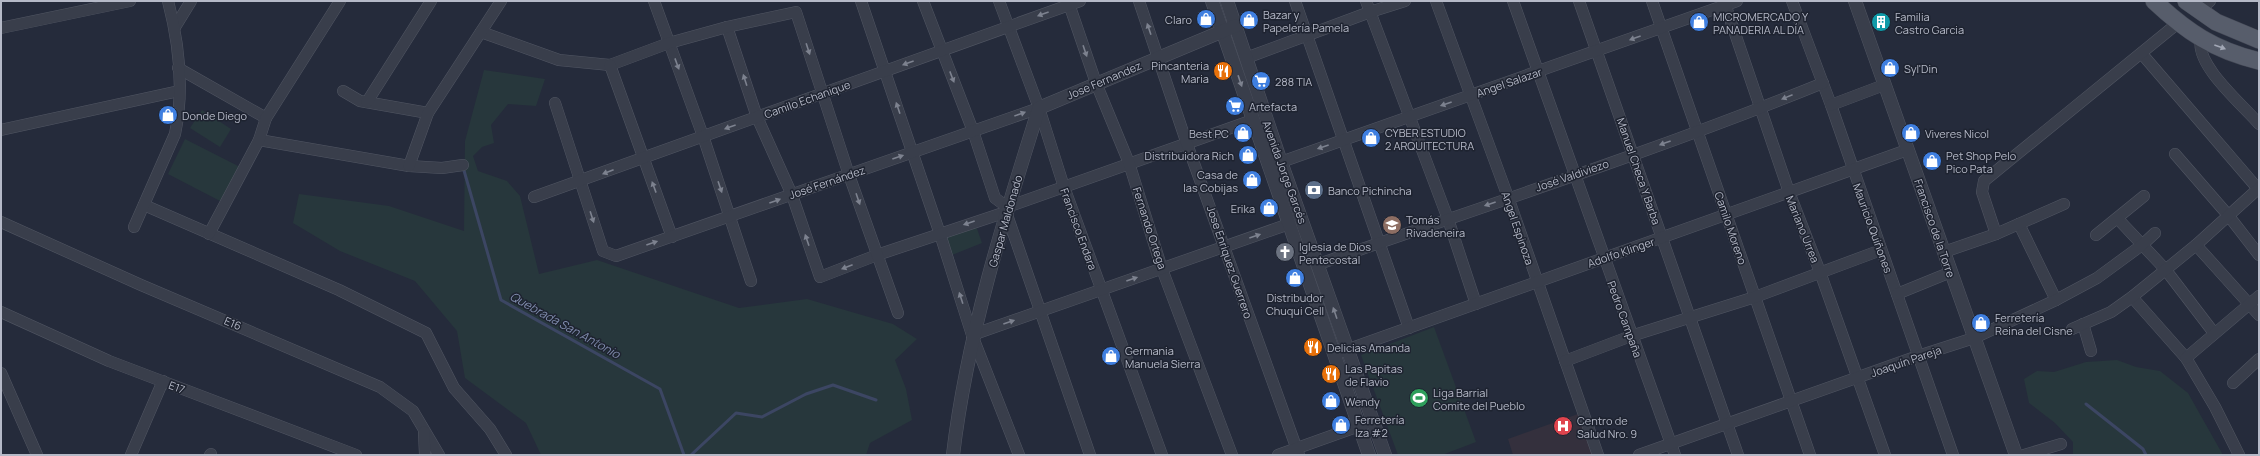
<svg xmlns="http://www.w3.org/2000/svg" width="2260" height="456" font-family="Manrope,sans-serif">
<rect width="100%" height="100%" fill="#252b3b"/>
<!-- medical -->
<path fill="#34303d" d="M1578,414L1593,455H1513L1508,439Z"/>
<!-- green -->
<g fill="#27373c">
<path d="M484,70L545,79L536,106L508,104L491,125L494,143L482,147L473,156L478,171L507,181L520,196L539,274L597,260L739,308L807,299L893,324L917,339L895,360L906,389L912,420L870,443L866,455H541L526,423L465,378L457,331L415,281L340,251L293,223L299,194L389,206L464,231L465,141Z"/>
<path d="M202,110L231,129L220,147L190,128Z"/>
<path d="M185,139L240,167L222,202L168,174Z"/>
<path d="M975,223L982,243L952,255L944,235Z"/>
<path d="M1434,327L1476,442L1442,455H1398L1361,355Z"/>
<path d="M2117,360L2136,367L2160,371L2188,393L2223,455H2073V442L2055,423L2029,403L2024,379L2037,371L2054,372L2086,362Z"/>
</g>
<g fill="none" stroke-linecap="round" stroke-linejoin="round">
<!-- stream -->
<g stroke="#3c4663" stroke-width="3">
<path d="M463,167L501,300L660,389L684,455"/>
<path d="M2086,404L2143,449L2146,455"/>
<path d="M691,455L736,413L762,417L806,394L833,385L876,400"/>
</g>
<defs>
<g id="minor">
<path d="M654,1L703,136L751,281"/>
<path d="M861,1L940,234L972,335L1019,455"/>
<path d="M923,1L973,131L995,198L1007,207L1253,120"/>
<path d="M999,1L1039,108L1064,187L1162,455"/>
<path d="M1068,1L1096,83L1129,163L1162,269L1232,455"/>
<path d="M1139,1L1187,144L1299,455"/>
<path d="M1295,1L1409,328"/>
<path d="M1366,1L1448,219L1476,304"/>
<path d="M1436,1L1508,197L1598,455"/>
<path d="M1513,1L1675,455"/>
<path d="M1579,1L1738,455"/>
<path d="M1652,1L1810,455"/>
<path d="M1724,1L1789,192L1820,272L1885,455"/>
<path d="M1792,1L1831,105L1953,455"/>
<path d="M2199,11L2210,1"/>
<path d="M175,27L191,1"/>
<path d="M727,27L757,117L792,195L820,277L877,255L1006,212L1090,455"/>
<path d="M1,28L130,1"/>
<path d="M481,32L559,60L610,65L669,43L727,27L796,12L849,175L898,313"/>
<path d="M2201,40C2195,65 2243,105 2259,124"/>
<path d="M2142,54L2259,190"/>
<path d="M1246,58L1370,12L1405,1"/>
<path d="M610,65L672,237"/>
<path d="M178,68L266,118"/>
<path d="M343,91L360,101L428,113"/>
<path d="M367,102L431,1"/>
<path d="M555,103L603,251L616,256L1039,108"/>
<path d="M1831,105L1884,85"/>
<path d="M1,130L179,91"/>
<path d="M259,140L409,166L442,168L463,165"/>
<path d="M2175,154L2228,215L2259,255"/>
<path d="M1281,162L1737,1"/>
<path d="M409,166L428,113L501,1"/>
<path d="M534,197L1080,1"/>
<path d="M144,205L339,290L426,333L454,388L490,429L506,455"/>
<path d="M2118,219L2165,269L2214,333"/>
<path d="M1,222L141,285L380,387L413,411L439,455"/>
<path d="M2019,224L2056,300"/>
<path d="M134,227L175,134C184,91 179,43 168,1"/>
<path d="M209,234L259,140L266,118L340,1"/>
<path d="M1996,234L1982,192L1984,181L2178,23"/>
<path d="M2096,235L2144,196"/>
<path d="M2196,245L2259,315"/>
<path d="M1944,252L1996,234L2064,204"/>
<path d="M1319,264C1487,205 1658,150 1823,83"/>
<path d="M1897,294L1951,272"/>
<path d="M2132,297L2186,358L2215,407L2239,455"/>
<path d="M1,312L109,361L356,455"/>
<path d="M2083,324L2091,351"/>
<path d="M2072,329L2111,312L2132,297L2196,245L2259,188"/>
<path d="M972,335L1289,224"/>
<path d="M1335,354L1907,150"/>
<path d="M2186,358L2259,296"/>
<path d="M1565,361L1631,336L1755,297L1881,250"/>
<path d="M1,373L37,455"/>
<path d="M2233,383L2259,359"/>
<path d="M424,432L425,455"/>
<path d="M131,455L163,381"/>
<path d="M210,455L211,454"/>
<path d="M1278,455L1373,421"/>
<path d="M1639,455L1918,356L1974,338L2056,300L2097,278L2142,245L2155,233"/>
<path d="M2024,455L2061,444"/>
</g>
<g id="tertiary">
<path d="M1212,1L1369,455"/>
<path d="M1227,1L1281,162L1385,455"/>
<path d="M1855,1L2016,455"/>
<path d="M953,455C967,336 1003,222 1039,108L1235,26"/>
</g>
<g id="primary">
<path d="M2154,1C2187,32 2214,50 2259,61"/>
<path d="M2186,1L2216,22L2259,40"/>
</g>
</defs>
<!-- minor casing -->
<use href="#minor" stroke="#515663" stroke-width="12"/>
<!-- tertiary casing -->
<use href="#tertiary" stroke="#515663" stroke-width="14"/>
<!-- primary casing -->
<use href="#primary" stroke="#424754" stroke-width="18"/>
<!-- minor -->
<use href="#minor" stroke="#393e4b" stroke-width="11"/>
<!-- tertiary -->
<use href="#tertiary" stroke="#393e4b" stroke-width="13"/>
<!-- primary -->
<use href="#primary" stroke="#575d6b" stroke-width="17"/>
</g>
<!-- one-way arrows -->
<defs><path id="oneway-solid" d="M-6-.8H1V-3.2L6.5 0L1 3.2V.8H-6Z"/></defs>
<g fill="#7d828f">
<use href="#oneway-solid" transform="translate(1043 14) rotate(160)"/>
<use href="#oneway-solid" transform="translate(1149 29) rotate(-109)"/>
<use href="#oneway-solid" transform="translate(1635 38) rotate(160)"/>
<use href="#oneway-solid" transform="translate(808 49) rotate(72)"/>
<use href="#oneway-solid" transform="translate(1085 51) rotate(71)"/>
<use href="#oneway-solid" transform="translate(908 63) rotate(160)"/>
<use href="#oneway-solid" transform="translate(677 64) rotate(70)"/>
<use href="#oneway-solid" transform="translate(952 77) rotate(69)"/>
<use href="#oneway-solid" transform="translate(745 80) rotate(-108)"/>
<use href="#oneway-solid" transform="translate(1240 81) rotate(71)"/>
<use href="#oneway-solid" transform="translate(1787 97) rotate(158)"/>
<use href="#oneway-solid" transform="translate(1446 104) rotate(161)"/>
<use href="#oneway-solid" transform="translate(898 108) rotate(-109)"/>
<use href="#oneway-solid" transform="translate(1020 114) rotate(-20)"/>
<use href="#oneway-solid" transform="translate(730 127) rotate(160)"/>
<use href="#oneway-solid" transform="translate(1665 143) rotate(160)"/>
<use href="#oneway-solid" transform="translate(1323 147) rotate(161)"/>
<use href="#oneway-solid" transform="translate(898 157) rotate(-19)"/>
<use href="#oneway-solid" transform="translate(608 172) rotate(159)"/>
<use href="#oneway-solid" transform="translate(654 187) rotate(-110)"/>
<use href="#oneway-solid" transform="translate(720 187) rotate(71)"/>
<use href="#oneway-solid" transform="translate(858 199) rotate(71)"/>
<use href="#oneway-solid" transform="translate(775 201) rotate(-20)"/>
<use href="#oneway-solid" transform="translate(1490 204) rotate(161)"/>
<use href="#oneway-solid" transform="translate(592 217) rotate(72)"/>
<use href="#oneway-solid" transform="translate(969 223) rotate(161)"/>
<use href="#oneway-solid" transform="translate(1255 236) rotate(-19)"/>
<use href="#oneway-solid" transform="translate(807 240) rotate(-109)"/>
<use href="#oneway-solid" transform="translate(652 243) rotate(-19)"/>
<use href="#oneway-solid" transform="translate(847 267) rotate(159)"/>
<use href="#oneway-solid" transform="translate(1132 279) rotate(-19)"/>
<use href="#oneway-solid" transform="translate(961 298) rotate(-108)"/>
<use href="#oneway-solid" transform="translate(1335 313) rotate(-109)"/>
<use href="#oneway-solid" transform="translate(1009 322) rotate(-19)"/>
</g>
<use fill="#a2a7b5" href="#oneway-solid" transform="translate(2220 47) rotate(20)"/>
<!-- icons -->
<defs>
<symbol id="shop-disc" viewBox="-11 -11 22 22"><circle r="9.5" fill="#3f7fe0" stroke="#1e2330"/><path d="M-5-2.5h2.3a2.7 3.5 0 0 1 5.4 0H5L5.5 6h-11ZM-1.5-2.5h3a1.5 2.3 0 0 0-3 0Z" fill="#fff"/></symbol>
<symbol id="building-disc" viewBox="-11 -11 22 22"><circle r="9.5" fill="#0f9aa8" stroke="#1e2330"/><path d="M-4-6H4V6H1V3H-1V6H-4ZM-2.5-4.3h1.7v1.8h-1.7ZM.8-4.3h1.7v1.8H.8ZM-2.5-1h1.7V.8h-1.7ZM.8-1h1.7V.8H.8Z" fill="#fff"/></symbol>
<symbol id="restaurant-disc" viewBox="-11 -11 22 22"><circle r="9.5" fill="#e8710a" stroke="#1e2330"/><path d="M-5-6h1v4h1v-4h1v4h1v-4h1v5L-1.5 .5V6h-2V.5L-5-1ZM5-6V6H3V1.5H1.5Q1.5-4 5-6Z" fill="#fff"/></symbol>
<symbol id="supermarket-disc" viewBox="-11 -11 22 22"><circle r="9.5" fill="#3f7fe0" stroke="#1e2330"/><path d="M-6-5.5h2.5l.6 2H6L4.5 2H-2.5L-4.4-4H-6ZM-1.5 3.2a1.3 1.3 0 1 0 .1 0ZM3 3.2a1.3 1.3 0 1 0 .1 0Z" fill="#fff"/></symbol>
<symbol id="bank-disc" viewBox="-11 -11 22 22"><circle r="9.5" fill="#5c6f8a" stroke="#1e2330"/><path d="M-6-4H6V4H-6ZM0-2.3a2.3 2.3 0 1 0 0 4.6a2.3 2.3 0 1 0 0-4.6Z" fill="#fff"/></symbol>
<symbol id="school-disc" viewBox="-11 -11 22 22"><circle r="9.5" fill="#8d6e63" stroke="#1e2330"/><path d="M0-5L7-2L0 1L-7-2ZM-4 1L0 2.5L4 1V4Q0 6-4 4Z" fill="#fff"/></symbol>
<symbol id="church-disc" viewBox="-11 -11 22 22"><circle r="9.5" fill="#6b7280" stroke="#1e2330"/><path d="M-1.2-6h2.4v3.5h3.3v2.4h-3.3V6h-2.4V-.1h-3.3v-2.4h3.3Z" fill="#fff"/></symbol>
<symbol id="stadium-disc" viewBox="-11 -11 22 22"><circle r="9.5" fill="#2e9e5b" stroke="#1e2330"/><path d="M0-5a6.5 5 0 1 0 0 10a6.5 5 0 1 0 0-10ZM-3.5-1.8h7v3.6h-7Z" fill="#fff"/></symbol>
<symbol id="hospital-disc" viewBox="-11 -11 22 22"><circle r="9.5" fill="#e0444e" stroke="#1e2330"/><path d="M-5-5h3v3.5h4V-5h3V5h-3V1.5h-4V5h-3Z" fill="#fff"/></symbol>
</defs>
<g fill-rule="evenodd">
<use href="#shop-disc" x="1195" y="8" width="22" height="22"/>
<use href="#shop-disc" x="1238" y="9" width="22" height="22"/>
<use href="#shop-disc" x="1688" y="11" width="22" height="22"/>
<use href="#building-disc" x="1870" y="11" width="22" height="22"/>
<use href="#shop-disc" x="1879" y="57" width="22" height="22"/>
<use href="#restaurant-disc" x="1212" y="60" width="22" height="22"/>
<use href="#supermarket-disc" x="1250" y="70" width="22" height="22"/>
<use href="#supermarket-disc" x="1224" y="95" width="22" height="22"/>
<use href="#shop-disc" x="157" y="104" width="22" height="22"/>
<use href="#shop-disc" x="1232" y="122" width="22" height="22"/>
<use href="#shop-disc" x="1900" y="122" width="22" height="22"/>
<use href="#shop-disc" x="1360" y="127" width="22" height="22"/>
<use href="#shop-disc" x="1237" y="144" width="22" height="22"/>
<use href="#shop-disc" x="1921" y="150" width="22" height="22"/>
<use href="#shop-disc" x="1241" y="169" width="22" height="22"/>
<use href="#bank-disc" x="1303" y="179" width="22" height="22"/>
<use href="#shop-disc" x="1258" y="197" width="22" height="22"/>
<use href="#school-disc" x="1381" y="214" width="22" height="22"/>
<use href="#church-disc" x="1274" y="241" width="22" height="22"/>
<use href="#shop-disc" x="1284" y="267" width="22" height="22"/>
<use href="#shop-disc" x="1970" y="312" width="22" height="22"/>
<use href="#restaurant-disc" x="1302" y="336" width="22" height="22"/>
<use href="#shop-disc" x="1100" y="345" width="22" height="22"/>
<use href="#restaurant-disc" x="1320" y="363" width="22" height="22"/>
<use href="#stadium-disc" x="1408" y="387" width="22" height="22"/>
<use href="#shop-disc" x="1320" y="390" width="22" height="22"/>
<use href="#shop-disc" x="1330" y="414" width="22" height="22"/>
<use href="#hospital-disc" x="1552" y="415" width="22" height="22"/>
</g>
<g text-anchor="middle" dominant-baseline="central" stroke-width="3" stroke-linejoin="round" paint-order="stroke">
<!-- poi labels -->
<g font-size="11" fill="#b5b9c7" stroke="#1e2330" text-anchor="start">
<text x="1263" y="14">Bazar y<tspan x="1263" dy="13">Papelería Pamela</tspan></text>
<text x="1713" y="16">MICROMERCADO Y<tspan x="1713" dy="13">PANADERIA AL DÍA</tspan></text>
<text x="1895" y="16">Familia<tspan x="1895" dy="13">Castro Garcia</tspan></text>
<text x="1192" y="19" text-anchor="end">Claro</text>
<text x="1209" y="65" text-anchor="end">Pincanteria<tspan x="1209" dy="13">Maria</tspan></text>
<text x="1904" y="68">Syl'Din</text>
<text x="1275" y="81">288 TIA</text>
<text x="1249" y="106">Artefacta</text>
<text x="182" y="115">Donde Diego</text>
<text x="1385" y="132">CYBER ESTUDIO<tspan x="1385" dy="13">2 ARQUITECTURA</tspan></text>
<text x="1229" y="133" text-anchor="end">Best PC</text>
<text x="1925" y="133">Viveres Nicol</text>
<text x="1234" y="155" text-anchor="end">Distribuidora Rich</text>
<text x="1946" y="155">Pet Shop Pelo<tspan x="1946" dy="13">Pico Pata</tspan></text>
<text x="1238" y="174" text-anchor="end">Casa de<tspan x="1238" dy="13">las Cobijas</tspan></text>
<text x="1328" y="190">Banco Pichincha</text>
<text x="1255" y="208" text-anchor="end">Erika</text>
<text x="1406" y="219">Tomás<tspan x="1406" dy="13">Rivadeneira</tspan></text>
<text x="1299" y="246">Iglesia de Dios<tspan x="1299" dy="13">Pentecostal</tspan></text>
<text x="1295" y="297" text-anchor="middle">Distribudor<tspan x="1295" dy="13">Chuqui Cell</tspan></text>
<text x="1995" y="317">Ferretería<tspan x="1995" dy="13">Reina del Cisne</tspan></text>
<text x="1327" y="347">Delicias Amanda</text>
<text x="1125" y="350">Germania<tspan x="1125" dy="13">Manuela Sierra</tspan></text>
<text x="1345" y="368">Las Papitas<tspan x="1345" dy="13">de Flavio</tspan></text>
<text x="1433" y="392">Liga Barrial<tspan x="1433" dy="13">Comite del Pueblo</tspan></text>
<text x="1345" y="401">Wendy</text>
<text x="1355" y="419">Ferretería<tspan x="1355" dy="13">Iza #2</tspan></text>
<text x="1577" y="420">Centro de<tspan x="1577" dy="13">Salud Nro. 9</tspan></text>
</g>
<!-- street labels -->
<g font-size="11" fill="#b5b9c7" stroke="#1e2330">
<text transform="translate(1104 80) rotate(-23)">Jose Fernandez</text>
<text transform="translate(1509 82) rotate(-19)">Angel Salazar</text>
<text transform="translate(807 99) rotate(-20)">Camilo Echanique</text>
<text transform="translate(1639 171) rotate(71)">Manuel Checa Y Barba</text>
<text transform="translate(1285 172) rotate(70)">Avenida Jorge Garcés</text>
<text transform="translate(1572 175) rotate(-19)">José Valdiviezo</text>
<text transform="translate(827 182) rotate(-19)">José Fernández</text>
<text transform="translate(1005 221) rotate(-74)">Gaspar Maldonado</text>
<text transform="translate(1150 228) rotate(72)">Fernando Ortega</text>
<text transform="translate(1518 228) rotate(71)">Angel Espinoza</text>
<text transform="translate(1731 228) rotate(71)">Camilo Moreno</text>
<text transform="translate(1873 228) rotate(70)">Mauricio Quiñones</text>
<text transform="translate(1935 228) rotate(71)">Francisco de la Torre</text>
<text transform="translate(1079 229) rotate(70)">Francisco Endara</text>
<text transform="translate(1803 229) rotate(68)">Mariano Urrea</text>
<text transform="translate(1621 252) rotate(-19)">Adolfo Klinger</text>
<text transform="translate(1230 262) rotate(71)">Jose Enriquez Guerrero</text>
<text transform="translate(1625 319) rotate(70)">Pedro Campaña</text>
<text transform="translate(233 323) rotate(23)">E16</text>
<text transform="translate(1906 361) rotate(-19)">Joaquín Pareja</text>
<text transform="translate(177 387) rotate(21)">E17</text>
</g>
<!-- water labels -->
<g font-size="12" font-style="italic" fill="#7f8bac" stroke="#1e2330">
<text transform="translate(565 325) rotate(29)">Quebrada San Antonio</text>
</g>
</g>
<!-- border -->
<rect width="2260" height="456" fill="none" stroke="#b5b9c7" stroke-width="4"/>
</svg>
